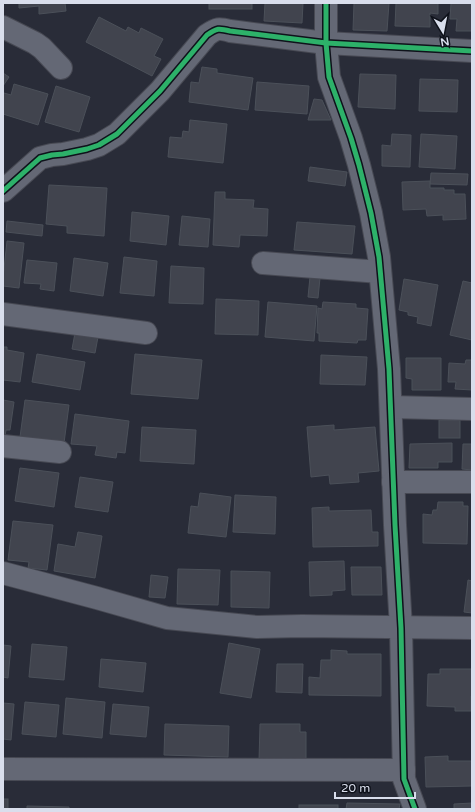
<svg xmlns="http://www.w3.org/2000/svg" width="475" height="812" font-family="'Varela Round',sans-serif">
<rect width="100%" height="100%" fill="#292c38"/>
<!-- building -->
<g fill="#41444e" stroke="#4b5059">
<path d="M19,3H65L66,11L39,14V6L19,8Z"/>
<rect x="209" y="3" width="43" height="6"/>
<path d="M265,3H303L302,23L264,21Z"/>
<path d="M354,3H389L387,31L353,30Z"/>
<path d="M396,3H438V14L430,13V27L395,26Z"/>
<path d="M451,3H472V31H456L457,19H450Z"/>
<path d="M99,17L126,31L128,27L139,33L141,28L163,39L154,56L161,59L152,76L86,42Z"/>
<path d="M202,67L217,69V73L253,78L248,110L189,102L191,82L199,83Z"/>
<path d="M3,73L9,77L3,86Z"/>
<path d="M360,74L396,75L395,109L358,107Z"/>
<path d="M420,79L458,80L457,112L419,111Z"/>
<path d="M257,82L309,86L307,114L255,110Z"/>
<path d="M14,84L48,94L38,125L3,114V96L4,93L11,95Z"/>
<path d="M56,86L90,97L79,132L45,122Z"/>
<path d="M314,99L322,100L331,120H308Z"/>
<path d="M190,120L227,124L223,163L168,157L170,137L182,138L183,131L189,132Z"/>
<path d="M392,134L411,135L410,167L382,166V145L391,146Z"/>
<path d="M421,134L457,136L455,169L419,167Z"/>
<path d="M310,167L347,172L345,186L308,181Z"/>
<path d="M431,173L468,174L467,185L430,184Z"/>
<path d="M430,181V188H444V190H454V194H465L466,219L443,220V215L427,216L426,209L403,210L402,182Z"/>
<path d="M49,185L107,188L104,236L67,233V226L46,224Z"/>
<path d="M215,192H225V199L254,200L253,208L268,209L267,236L240,235L239,247L213,245Z"/>
<path d="M132,212L169,216L166,245L130,241Z"/>
<path d="M182,216L210,219L208,247L179,245Z"/>
<path d="M7,221L43,225L42,236L6,232Z"/>
<path d="M297,222L355,226L352,254L294,250Z"/>
<path d="M7,241L24,243L19,288L3,286V278Z"/>
<path d="M124,257L157,261L154,296L120,293Z"/>
<path d="M74,258L108,263L103,296L70,291Z"/>
<path d="M27,260L57,263L54,291L40,289L41,284L24,283Z"/>
<path d="M171,266L204,268L203,304L169,303Z"/>
<path d="M310,277L320,278L318,298L308,297Z"/>
<path d="M404,279L438,285L431,326L417,323L418,317L408,315V312L399,310Z"/>
<path d="M463,281L472,283V340L450,335Z"/>
<path d="M216,299L259,301L258,335L215,334Z"/>
<path d="M268,302L317,306L314,341L265,337Z"/>
<path d="M323,302L356,304V308L368,309L366,340H358L357,343L319,341V333H317L318,308L322,309Z"/>
<path d="M75,333L98,337L95,353L72,349Z"/>
<path d="M3,347H7V350L24,353L20,382L3,380Z"/>
<path d="M37,354L85,362L80,390L32,382Z"/>
<path d="M135,354L202,360L198,399L131,394Z"/>
<path d="M321,355L367,357L365,385L320,384Z"/>
<path d="M406,358H441V390H412V379L406,378Z"/>
<path d="M466,360H472V390L455,389L456,382H448L449,363L465,364Z"/>
<path d="M3,400L14,402L10,430H6L5,436H3Z"/>
<path d="M25,400L69,405L64,443L20,437Z"/>
<path d="M75,414L129,421L125,453L117,452L116,458L95,455L97,446L71,444Z"/>
<rect x="439" y="420" width="21" height="18"/>
<path d="M334,425V430L375,427L379,471L358,473L359,482L330,484L329,475L311,477L307,427Z"/>
<path d="M142,427L196,430L194,464L140,461Z"/>
<path d="M452,443V462H438V468H409L410,444Z"/>
<path d="M463,444H472V470L462,469Z"/>
<path d="M20,468L59,473L54,507L15,501Z"/>
<path d="M80,477L113,482L108,512L75,507Z"/>
<path d="M200,493L231,497L226,537L188,533L191,506L198,507Z"/>
<path d="M235,495L276,497L275,534L233,532Z"/>
<path d="M438,502H463V506H468L467,544L423,543V514L432,515L433,510H437Z"/>
<path d="M329,507V511L371,510L372,532H378V546L313,547L312,508Z"/>
<path d="M13,521L53,525L47,570L28,568L29,562L8,560Z"/>
<path d="M78,532L102,536L95,578L54,571L58,544L75,547Z"/>
<path d="M344,561L345,590L332,591V595L310,596L309,562Z"/>
<path d="M351,567H381L382,595H352Z"/>
<path d="M178,569L220,570L218,605L177,604Z"/>
<path d="M231,571L270,572L269,608L231,607Z"/>
<path d="M151,575L168,577L165,598L149,597Z"/>
<path d="M468,580L472,581V613L464,612Z"/>
<path d="M229,643L260,649L251,698L220,693Z"/>
<path d="M32,644L67,647L64,680L29,677Z"/>
<path d="M3,645L11,646L8,678L3,677Z"/>
<path d="M331,650L347,651V654H381V696L309,695V677L320,678L321,660H331Z"/>
<path d="M101,659L146,663L143,692L99,687Z"/>
<path d="M277,664H303L302,693L276,692Z"/>
<path d="M440,669H472V697L471,696V711H455V707L427,706L428,674H440Z"/>
<path d="M66,698L105,702L102,738L63,734Z"/>
<path d="M25,702L59,705L56,737L22,734Z"/>
<path d="M3,703L14,704L11,740L3,739Z"/>
<path d="M113,704L149,707L146,737L110,734Z"/>
<path d="M165,724L229,726L228,757L164,755Z"/>
<path d="M260,724H300V732H306V761H259Z"/>
<path d="M448,756V761H472V786L426,787L425,757Z"/>
<rect x="3" y="799" width="5" height="10"/>
<path d="M347,803L400,804L399,809H346Z"/>
<path d="M472,803V809H454V804Z"/>
<rect x="299" y="805" width="39" height="4"/>
<path d="M27,806L69,807V809H27Z"/>
</g>
<g fill="none" stroke-linecap="round" stroke-linejoin="round">
<defs>
<g id="street">
<path d="M326,3V43L329,77L351,138L359,165L371,213L379,257L389,369L395,525L401,628L404,779L415,809"/>
<path d="M3,27L35,43L42,48L61,68"/>
<path d="M3,191L40,158L52,155L63,154L87,149L99,145L117,134L160,91L207,35C217,28 219,28 230,31L326,43L472,51"/>
<path d="M263,263L380,272"/>
<path d="M3,314L146,333"/>
<path d="M391,407L472,409"/>
<path d="M3,446L60,452"/>
<path d="M393,482H472"/>
<path d="M3,573L97,598L167,618L257,627L302,626L472,628"/>
<path d="M3,769L404,770"/>
</g>
</defs>
<!-- street casing -->
<use href="#street" stroke="#474953" stroke-width="24"/>
<!-- street -->
<use href="#street" stroke="#646875" stroke-width="22"/>
<defs>
<g id="cycleway">
<path d="M326,3V43L329,77L351,138L359,165L371,213L379,257L389,369L395,525L401,628L404,779L415,809"/>
<path d="M3,191L40,158L52,155L63,154L87,149L99,145L117,134L160,91L207,35C217,28 219,28 230,31L326,43L472,51"/>
</g>
</defs>
<!-- cycleway casing -->
<use href="#cycleway" stroke="#0f121b" stroke-width="8"/>
<!-- cycleway -->
<use href="#cycleway" stroke="#2db169" stroke-width="5"/>
</g>
<!-- border -->
<rect width="475" height="812" fill="none" stroke="#d9deec" stroke-width="8"/>
<!-- north arrow -->
<g transform="translate(443 32) rotate(170)" stroke="#0f121b" stroke-width="3" paint-order="stroke">
<path d="M0-3L7 15L0 10L-7 15Z" fill="#d9deec"/>
<text y="-6" font-size="11" font-weight="bold" text-anchor="middle" fill="#d9deec">N</text>
</g>
<!-- scale -->
<path d="M335 792v6h80v-6" fill="none" stroke="#d9deec" stroke-width="2"/>
<text x="341" y="792" font-size="12" fill="#d9deec" stroke="#0f121b" stroke-width="3" paint-order="stroke">20 m</text>
</svg>
